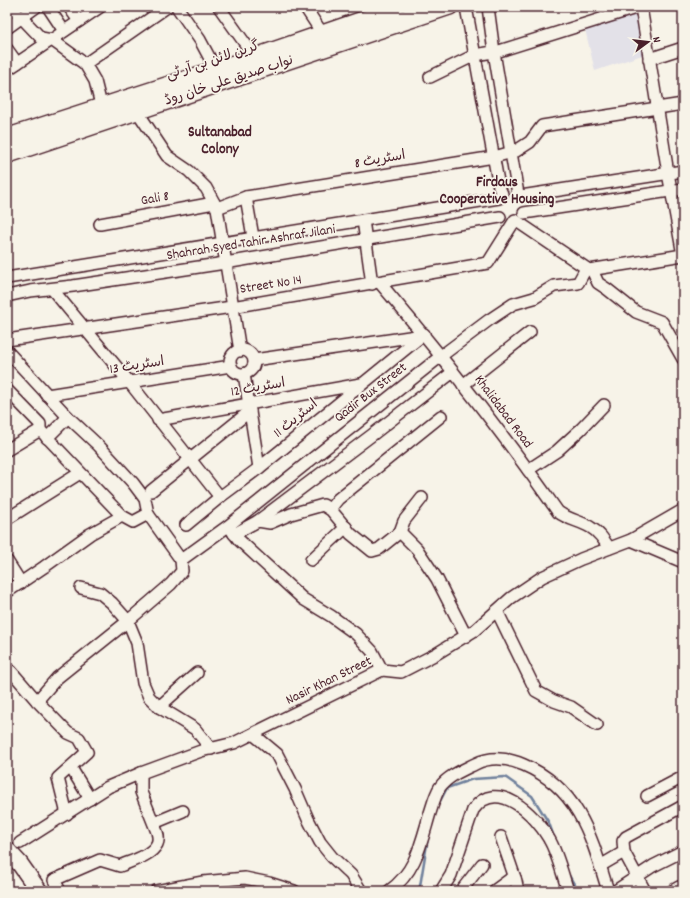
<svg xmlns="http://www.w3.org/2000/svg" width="690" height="898" font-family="Dekko,'Playpen Sans Arabic',sans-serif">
<rect width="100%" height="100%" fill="#f7f3e8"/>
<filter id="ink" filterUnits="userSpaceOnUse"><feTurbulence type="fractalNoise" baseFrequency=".025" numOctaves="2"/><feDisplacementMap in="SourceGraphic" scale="8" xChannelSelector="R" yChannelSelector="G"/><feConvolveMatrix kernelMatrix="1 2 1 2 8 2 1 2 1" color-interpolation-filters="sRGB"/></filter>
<g filter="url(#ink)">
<!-- built -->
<path fill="#e3e1e8" d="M638,7L648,53L595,71L584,25Z"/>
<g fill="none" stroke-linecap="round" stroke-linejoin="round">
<!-- stream -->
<g stroke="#70819c" stroke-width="2.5">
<path d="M437,807L447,788L473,779L505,777L532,796L549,823L555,840"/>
<path d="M567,872L578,891"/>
<path d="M416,891L420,886L428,838"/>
</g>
<defs>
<g id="minor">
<path d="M9,7L21,17L41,38L52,40L85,64"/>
<path d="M48,7L64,31"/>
<path d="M69,7L79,21"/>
<path d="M177,7L200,40L215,68"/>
<path d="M219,7L254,56"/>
<path d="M305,7L322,33"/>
<path d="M466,7L499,187L502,194"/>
<path d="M488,7L494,52L518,194"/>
<path d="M641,7L668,173L683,255"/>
<path d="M7,28L36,7"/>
<path d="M7,49L17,63"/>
<path d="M649,59L683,48"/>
<path d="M7,70L100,7"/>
<path d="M430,77L475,55L499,51L639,7"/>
<path d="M101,105L95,81L85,64L167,7"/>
<path d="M137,111L167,156L189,171L206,188L217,208"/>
<path d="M7,146L267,59L423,9"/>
<path d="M521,196L683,171"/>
<path d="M246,197L253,237"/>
<path d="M524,213L683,189"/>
<path d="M363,220L372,284"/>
<path d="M100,224L214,203"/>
<path d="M592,270L598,283L607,289L636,312L662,322L683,359"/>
<path d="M7,278L499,198"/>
<path d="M380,283C443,357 503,433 558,512C569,520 580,521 590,527C599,532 604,540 609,548"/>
<path d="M52,289L130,383L220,497"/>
<path d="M7,296L30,291L73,286L225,263L500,217"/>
<path d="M7,340L232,307L488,263L515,220L589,270L683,255"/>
<circle cx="242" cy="362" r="12"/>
<path d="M7,351L68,417L99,446L133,483L145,499L148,514"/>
<path d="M240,351L217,208L246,197L494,157L516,151L530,142L542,126L683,104"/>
<path d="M254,360L423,335"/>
<path d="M244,374L259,468"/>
<path d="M463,385L530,332"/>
<path d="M7,390L40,424V430"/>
<path d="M47,395L231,366"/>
<path d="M158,420L361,384"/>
<path d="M47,438L68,417"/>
<path d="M7,450L40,430L122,516L133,522L148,514L181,560L182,571L171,584L128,621L57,678L37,701"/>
<path d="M528,470L557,451L581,429L604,405"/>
<path d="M151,491L250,411"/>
<path d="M330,509L338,499L441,416"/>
<path d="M7,519L80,473"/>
<path d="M258,521L372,435L453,372"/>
<path d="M186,525L220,497L259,468L424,334"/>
<path d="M230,528L239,540L303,599L331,616L356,634L372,651L382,670"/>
<path d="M400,532L404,521L422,498"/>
<path d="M234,534L258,521L270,523L291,514L323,505L331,510L351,534L372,551L379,549L400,532L417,549L437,579L466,636"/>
<path d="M631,540L683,562"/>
<path d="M181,560L228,526L441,356L489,320L513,304L534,298L554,286L578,283L584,272L587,269"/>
<path d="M311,560L346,527"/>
<path d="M7,561L21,583"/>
<path d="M81,588L100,593L112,603L128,621L137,643L143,683L149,697L159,707L195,729L211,749"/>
<path d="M7,592L44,567L90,534L122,516"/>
<path d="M497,611L536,691L554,701L571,707L597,725"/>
<path d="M7,672L11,671L37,701L68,733L79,738L87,752L58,778L67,814"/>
<path d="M159,707L197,673"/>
<path d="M253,734L277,754L295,789L308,819L320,842L332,857L351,875L361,891"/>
<path d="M71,768L90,799"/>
<path d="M647,796L683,777"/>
<path d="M154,823L183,811"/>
<path d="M501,837L516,881L518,891"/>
<path d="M20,843L108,787L141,773L201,751L234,743L382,670L401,672L436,654L475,630L511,598L542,577L581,559L631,540L683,510"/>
<path d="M600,866L624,852"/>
<path d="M60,891L54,880L100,860L120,866C131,861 151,856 157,844C159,840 158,835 157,832L141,792V773"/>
<path d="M156,891L203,882L245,878L269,883L294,891"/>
<path d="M389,891C416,872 421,843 430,813C433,804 435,795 440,787C448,776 463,770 475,764C491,756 508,758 524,765C580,789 592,839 608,891"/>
<path d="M441,891L451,875L473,810C496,776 536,815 549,839C557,852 563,876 568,891"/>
<path d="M461,891L482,864"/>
<path d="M494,891L509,880L515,878"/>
<path d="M615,891L653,866L683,851"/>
<path d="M645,891L624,852L623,841L626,837L683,806"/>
<path d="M672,891L679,887"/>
</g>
<g id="major">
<path d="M7,136L254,56L396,7"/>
<path d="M7,156L451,7"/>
</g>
<path id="highway" d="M7,850L20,864L39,891"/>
</defs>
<!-- minor casing -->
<use href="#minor" stroke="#4a1f2b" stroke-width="14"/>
<!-- major casing -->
<use href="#major" stroke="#4a1f2b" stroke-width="17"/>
<!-- highway casing -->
<use href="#highway" stroke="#4a1f2b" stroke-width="19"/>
<!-- minor -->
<use href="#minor" stroke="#f7f3e8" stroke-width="11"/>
<!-- major -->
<use href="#major" stroke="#f7f3e8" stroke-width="14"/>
<!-- highway -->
<use href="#highway" stroke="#f7f3e8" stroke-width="16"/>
</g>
</g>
<g text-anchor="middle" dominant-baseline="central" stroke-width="3.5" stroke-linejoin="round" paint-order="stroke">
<!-- street labels -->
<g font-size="14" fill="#4a1f2b" stroke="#f7f3e8">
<text transform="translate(213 61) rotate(-18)">گرین لائن بی آر ٹی</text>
<text transform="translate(229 81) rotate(-18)">نواب صدیق علی خان روڈ</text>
<text transform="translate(380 160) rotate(-10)">اسٹریٹ 8</text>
<text transform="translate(155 199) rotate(-10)">Gali 8</text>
<text transform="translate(251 243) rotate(-9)">Shahrah Syed Tahir Ashraf Jilani</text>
<text transform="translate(271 285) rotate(-9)">Street No 14</text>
<text transform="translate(137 366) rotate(-9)">اسٹریٹ 13</text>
<text transform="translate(258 388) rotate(-10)">اسٹریٹ 12</text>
<text transform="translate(371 393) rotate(-38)">Qadir Bux Street</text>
<text transform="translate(503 412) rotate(53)">Khalidabad Road</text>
<text transform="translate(296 419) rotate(-39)">اسٹریٹ 11</text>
<text transform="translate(329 681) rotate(-26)">Nasir Khan Street</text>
</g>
<!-- neighbourhood labels -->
<g font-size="15" font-weight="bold" fill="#4a1f2b" stroke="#f7f3e8">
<text x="220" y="133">Sultanabad<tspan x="220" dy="17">Colony</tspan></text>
<text x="497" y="183">Firdaus<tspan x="497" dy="17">Cooperative Housing</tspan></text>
</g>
</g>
<!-- margin -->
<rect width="690" height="898" fill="none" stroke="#f7f3e8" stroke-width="24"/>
<rect x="12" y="12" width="666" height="874" fill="none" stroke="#4a1f2b" stroke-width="1.5" filter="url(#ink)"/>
<!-- north arrow -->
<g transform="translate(648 42) rotate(75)" stroke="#f7f3e8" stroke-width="3" paint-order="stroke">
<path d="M0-3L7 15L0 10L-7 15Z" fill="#4a1f2b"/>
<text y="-6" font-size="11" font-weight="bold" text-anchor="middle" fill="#4a1f2b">N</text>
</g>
</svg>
